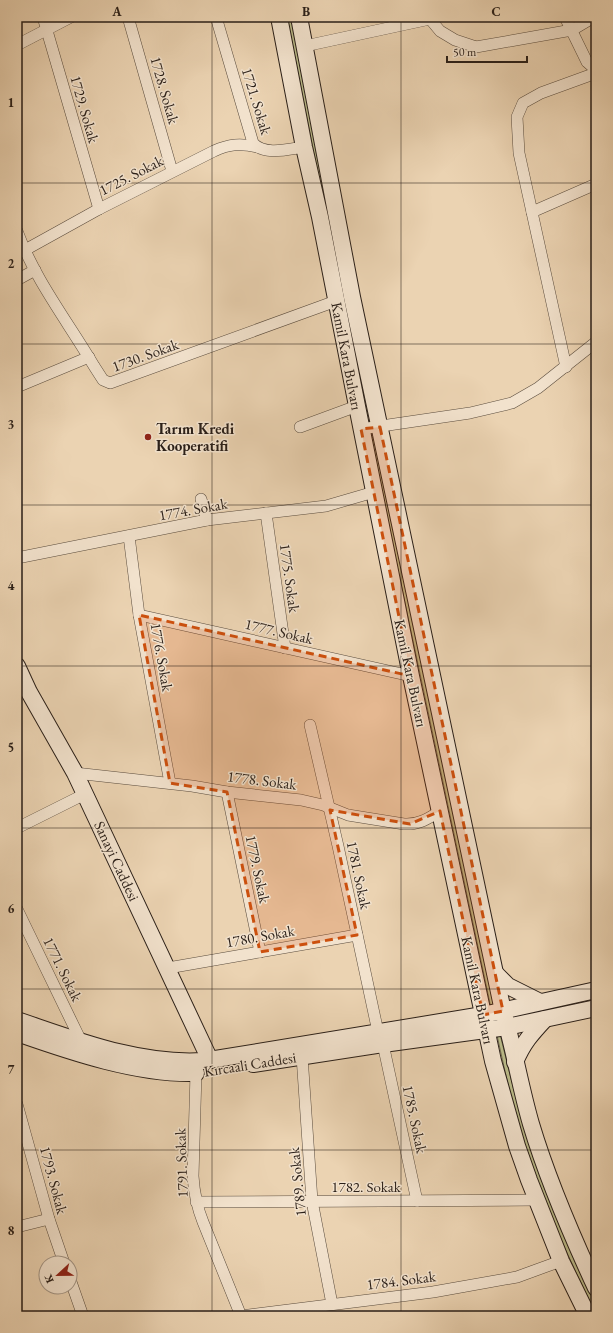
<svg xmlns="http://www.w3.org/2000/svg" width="613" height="1333" font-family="'EB Garamond',serif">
<rect width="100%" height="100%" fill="#ebd3b2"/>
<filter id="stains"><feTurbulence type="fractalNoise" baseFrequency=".005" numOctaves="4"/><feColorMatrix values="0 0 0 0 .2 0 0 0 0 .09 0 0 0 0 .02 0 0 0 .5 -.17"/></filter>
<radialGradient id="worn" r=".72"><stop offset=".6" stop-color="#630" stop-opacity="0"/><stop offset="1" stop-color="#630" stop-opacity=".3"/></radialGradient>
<!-- green -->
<g fill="#bbbb89" stroke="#726d50">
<path d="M287,17H292L369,414L366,419Z"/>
<path d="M374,437L495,1007L491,1008L370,438Z"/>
<path d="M500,1034C509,1071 518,1109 530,1145C548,1200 571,1253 596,1306V1314C567,1256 540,1194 521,1132C511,1100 504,1067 497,1035Z"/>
</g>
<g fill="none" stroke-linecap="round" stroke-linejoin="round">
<defs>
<g id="street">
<path d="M43,17L99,209"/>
<path d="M128,17L172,171"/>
<path d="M216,17L253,143C264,156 289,149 304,147"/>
<path d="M565,17L587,62L596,70"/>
<path d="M17,45L71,17"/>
<path d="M305,46L430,19L440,31L455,40L476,47L572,30L594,17"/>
<path d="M532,212L596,184"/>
<path d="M17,231C35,280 68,322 94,366L103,380L110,383L336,301"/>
<path d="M25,250L99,209L214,151C229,144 241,143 257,147"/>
<path d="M17,280L35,270"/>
<path d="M566,367L519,153L517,117L523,103L541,93L596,73"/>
<path d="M17,387L89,357"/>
<path d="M300,427L357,406"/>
<path d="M361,429L470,413L512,403L538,388L596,342"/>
<path d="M201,499L207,520"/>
<path d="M266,513L285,648"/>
<path d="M129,536L139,615L170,783"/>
<path d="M17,558L207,520L326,506L374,492"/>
<path d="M139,615L411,676"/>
<path d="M310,725L338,846L378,1032"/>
<path d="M75,773L192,786L227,792L301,800L323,805L348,815L404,824C418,825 428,819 440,811"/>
<path d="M227,792L260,952"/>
<path d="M17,828L85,794"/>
<path d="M17,909L81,1041"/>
<path d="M168,968L357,935"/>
<path d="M383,1044L417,1201"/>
<path d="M302,1056L312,1201L332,1304"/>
<path d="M196,1073L193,1176C194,1192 197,1207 203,1222L241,1316"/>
<path d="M17,1104L49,1219L64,1263"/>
<path d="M196,1202L537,1200"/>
<path d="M17,1227L49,1219"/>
<path d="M70,1279L83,1316"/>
<path d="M241,1316L433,1292L517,1277L561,1261"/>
</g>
<g id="secondary">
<path d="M279,17L304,147L320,217L357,406L411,676L493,1061L517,1146L529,1180L561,1261L588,1316"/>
<path d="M299,17L352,297L503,1011C514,1048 520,1086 531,1124C548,1181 571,1234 596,1288"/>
<path d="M17,666L29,692L75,773L210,1060"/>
<path d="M496,974L508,986L540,1002"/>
<path d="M17,1020C76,1040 139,1065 203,1061L483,1015L596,990"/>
<path d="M17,1033C71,1052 139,1075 196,1073"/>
<path d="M515,1062C523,1043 531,1034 545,1019"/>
<path d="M253,1064L383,1044L507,1027L596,1008"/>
</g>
</defs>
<!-- street casing -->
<use href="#street" stroke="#5a4c3e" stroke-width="12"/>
<!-- secondary casing -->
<use href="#secondary" stroke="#2a1f18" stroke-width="18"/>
<!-- street -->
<use href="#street" stroke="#f2e2cd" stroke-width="11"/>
<!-- secondary -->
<use href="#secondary" stroke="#f2e2cd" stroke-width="16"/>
</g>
<!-- marked area -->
<path fill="#cc500e" fill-opacity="0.2" stroke="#cc500e" stroke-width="3" stroke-dasharray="8 5" stroke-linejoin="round" d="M380,427L503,1011L483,1015L440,811L410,824L330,810L357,935L260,952L227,792L170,783L139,615L411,676L361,429Z"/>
<!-- grid -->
<path fill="none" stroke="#2a1f18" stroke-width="1" stroke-opacity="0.55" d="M212,17V1316M401,17V1316M17,183H596M17,344H596M17,505H596M17,666H596M17,828H596M17,989H596M17,1150H596"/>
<!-- markers -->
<circle fill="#8f2418" stroke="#f2e2cd" stroke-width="1.5" cx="148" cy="437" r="4"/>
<g text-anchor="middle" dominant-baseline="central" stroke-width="3" stroke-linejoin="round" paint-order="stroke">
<!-- street labels -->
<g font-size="15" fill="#2a1f18" stroke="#f2e2cd">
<text transform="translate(165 90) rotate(74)">1728. Sokak</text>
<text transform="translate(257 101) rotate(73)">1721. Sokak</text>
<text transform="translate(85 109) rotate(74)">1729. Sokak</text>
<text transform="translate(131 175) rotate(-27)">1725. Sokak</text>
<text transform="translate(145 355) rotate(-20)">1730. Sokak</text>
<text transform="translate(347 356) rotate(79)">Kamil Kara Bulvarı</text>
<text transform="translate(193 509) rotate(-10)">1774. Sokak</text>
<text transform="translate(290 578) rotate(82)">1775. Sokak</text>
<text transform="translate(279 631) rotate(13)">1777. Sokak</text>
<text transform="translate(162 657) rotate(80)">1776. Sokak</text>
<text transform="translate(411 673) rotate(78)">Kamil Kara Bulvarı</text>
<text transform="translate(262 780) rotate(7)">1778. Sokak</text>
<text transform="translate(117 861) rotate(65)">Sanayi Caddesi</text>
<text transform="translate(258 869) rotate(78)">1779. Sokak</text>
<text transform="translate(359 875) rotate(78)">1781. Sokak</text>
<text transform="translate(260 936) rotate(-10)">1780. Sokak</text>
<text transform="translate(63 969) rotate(64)">1771. Sokak</text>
<text transform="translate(478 990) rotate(78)">Kamil Kara Bulvarı</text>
<text transform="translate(250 1064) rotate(-9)">Kırcaali Caddesi</text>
<text transform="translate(415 1119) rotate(78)">1785. Sokak</text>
<text transform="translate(181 1163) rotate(-92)">1791. Sokak</text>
<text transform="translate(54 1180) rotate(75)">1793. Sokak</text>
<text transform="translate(297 1182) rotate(-96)">1789. Sokak</text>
<text x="366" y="1186">1782. Sokak</text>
<text transform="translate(401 1280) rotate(-7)">1784. Sokak</text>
</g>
<!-- poi labels -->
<g font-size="15" font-weight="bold" fill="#2a1f18" stroke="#f2e2cd" text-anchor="start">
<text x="156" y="428">Tarım Kredi<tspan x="156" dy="17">Kooperatifi</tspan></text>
</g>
</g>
<!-- margin -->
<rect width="613" height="1333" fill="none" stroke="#ebd3b2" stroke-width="44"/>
<!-- north arrow -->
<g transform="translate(58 1275) rotate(248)"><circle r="19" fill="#f2e2cd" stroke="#a29485"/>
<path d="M0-3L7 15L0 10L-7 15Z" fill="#8f2418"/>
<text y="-6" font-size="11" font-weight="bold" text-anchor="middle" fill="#2a1f18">K</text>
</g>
<!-- scale -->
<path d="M447 56v6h80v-6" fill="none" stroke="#2a1f18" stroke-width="2"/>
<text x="453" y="56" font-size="12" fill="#2a1f18" stroke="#f2e2cd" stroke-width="3" paint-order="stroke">50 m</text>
<rect x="22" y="22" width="569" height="1289" fill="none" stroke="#2a1f18" stroke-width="1.5"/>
<g font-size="13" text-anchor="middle" font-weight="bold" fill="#2a1f18">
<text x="117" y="16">A</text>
<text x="306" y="16">B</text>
<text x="496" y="16">C</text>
<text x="11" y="107">1</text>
<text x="11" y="268">2</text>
<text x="11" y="429">3</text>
<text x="11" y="590">4</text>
<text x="11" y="752">5</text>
<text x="11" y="913">6</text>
<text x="11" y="1074">7</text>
<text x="11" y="1235">8</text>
</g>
<rect width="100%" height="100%" filter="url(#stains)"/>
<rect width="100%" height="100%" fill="url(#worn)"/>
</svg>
